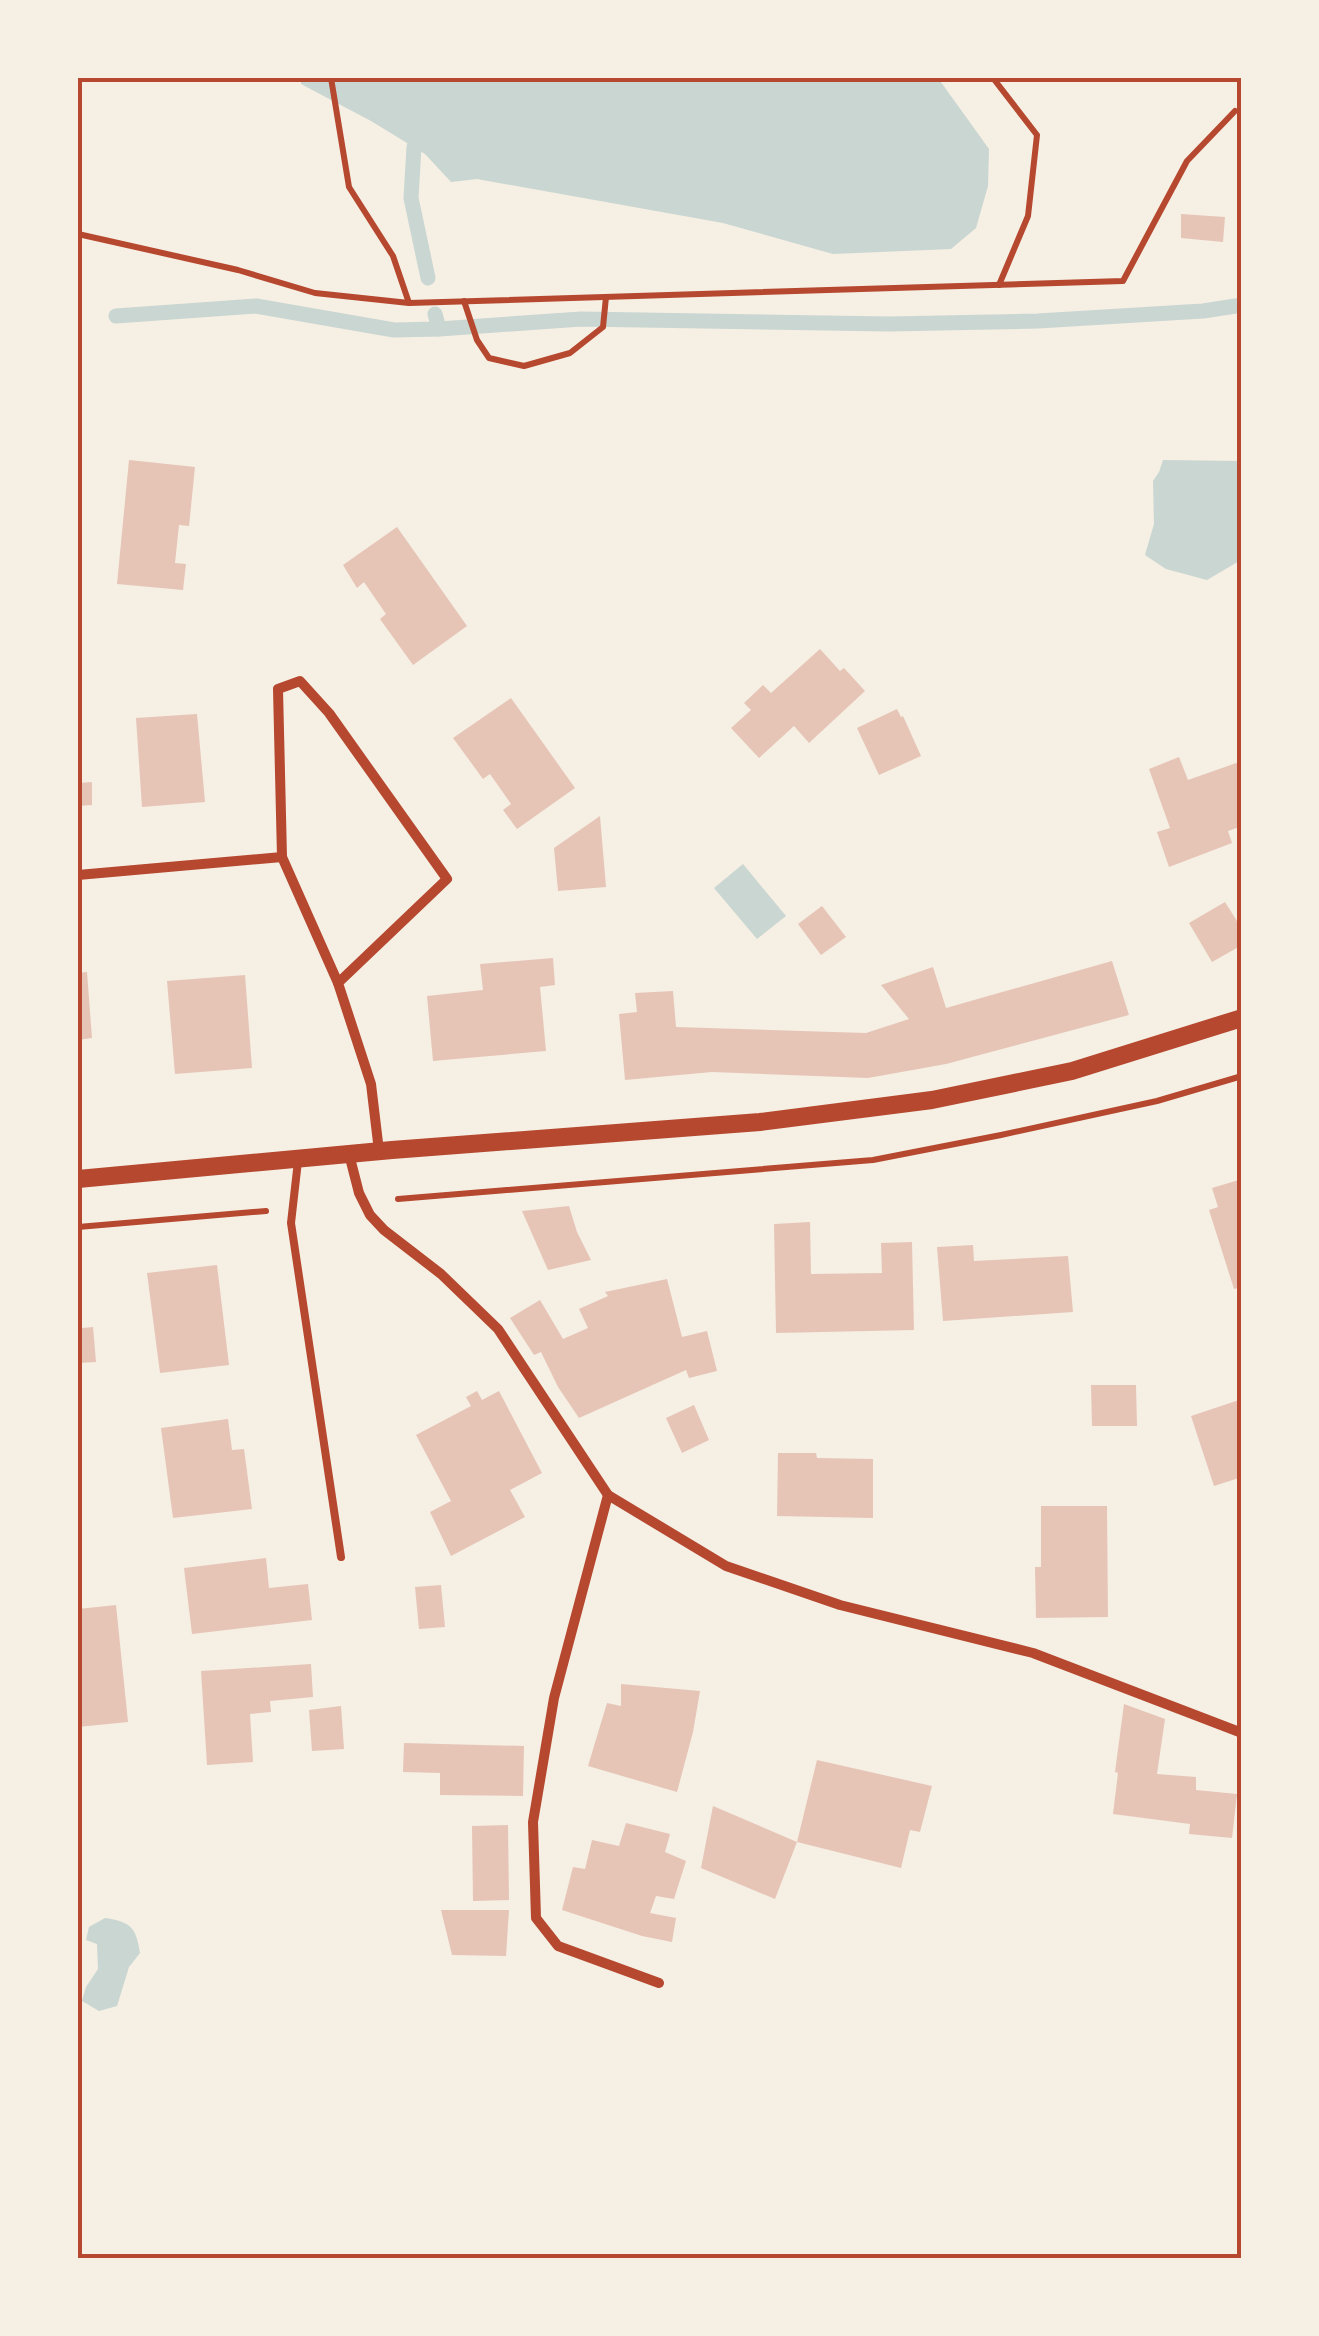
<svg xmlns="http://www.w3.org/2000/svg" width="1319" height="2336" font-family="Montserrat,sans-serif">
<rect width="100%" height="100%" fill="#f6efe4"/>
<!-- water -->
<g fill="#c9d6d2">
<path d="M301,78H938L989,149L988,186L976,228L951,249L833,254L723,223L477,179L451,182L425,154L371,121L301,84Z"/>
<path d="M1163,460L1241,461V560L1207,580L1166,569L1145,555L1154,524L1153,481L1159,472Z"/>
<path d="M743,864L786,916L757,939L714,888Z"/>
<path d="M105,1918C131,1922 136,1927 140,1953L129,1967L117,2006L99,2011L82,2001L86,1987L98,1969L97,1944L86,1940L89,1927Z"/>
</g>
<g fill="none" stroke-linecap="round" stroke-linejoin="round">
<!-- stream -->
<g stroke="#c9d6d2" stroke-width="15">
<path d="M414,147L411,198L428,278"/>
<path d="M116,316L256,306L394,330L439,329L435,314"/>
<path d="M439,329L581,319L889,324L1038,321L1203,311L1242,305"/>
</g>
</g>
<!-- building -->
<g fill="#e6c5b7">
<path d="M1181,214L1225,217L1223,242L1181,238Z"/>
<path d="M129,460L195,467L189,526L179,525L175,563L186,564L183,590L117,584Z"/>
<path d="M397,527L467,626L413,665L380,619L386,614L364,582L357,588L343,565Z"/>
<path d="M820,649L840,671L844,668L865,691L809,743L794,726L759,758L731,728L751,710L744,703L763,685L771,693Z"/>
<path d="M511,698L575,788L517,829L503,810L511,804L490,774L483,779L453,738Z"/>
<path d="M897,709L901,717L903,716L921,756L879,775L857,728Z"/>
<path d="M197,714L205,802L142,807L136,718Z"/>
<path d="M1179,757L1188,780L1242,761V826L1228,831L1232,843L1169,867L1157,832L1170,828L1149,769Z"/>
<path d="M92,782V805L78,806V783Z"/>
<path d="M600,816L606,887L558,891L554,848Z"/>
<path d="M1225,902L1242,929V945L1212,962L1189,923Z"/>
<path d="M822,906L846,937L821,955L798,924Z"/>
<path d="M553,958L555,985L540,987L546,1051L433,1061L427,996L483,990L480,964Z"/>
<path d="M1112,961L1129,1015L946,1064L868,1078L712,1072L625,1080L619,1014L637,1012L635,993L673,991L676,1027L866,1033L909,1019L881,985L933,967L946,1008Z"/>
<path d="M87,972L92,1038L78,1040V973Z"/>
<path d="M245,975L252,1068L175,1074L167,981Z"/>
<path d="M1242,1179V1287L1234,1289L1209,1210L1218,1207L1212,1188Z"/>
<path d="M569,1206L577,1232L591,1260L548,1270L522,1211Z"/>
<path d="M810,1222L811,1274L882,1273L881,1243L912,1242L914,1330L776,1333L774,1224Z"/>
<path d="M973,1245L974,1261L1068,1256L1073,1312L943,1321L937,1247Z"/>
<path d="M217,1265L229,1365L160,1373L147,1273Z"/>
<path d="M667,1279L682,1337L707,1331L717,1371L689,1378L686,1370L579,1418L558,1387L541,1352L534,1355L510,1318L540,1300L563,1339L588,1328L579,1309L608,1296L605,1292Z"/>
<path d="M78,1303H80L82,1328L93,1327L96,1362L78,1363Z"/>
<path d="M1091,1385H1136L1137,1426H1092Z"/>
<path d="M477,1391L482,1400L499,1391L542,1473L510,1490L525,1517L451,1556L430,1512L451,1501L416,1435L471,1406L466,1397Z"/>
<path d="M1242,1399V1477L1214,1486L1191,1416Z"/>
<path d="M694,1405L709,1440L682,1453L666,1418Z"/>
<path d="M228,1419L232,1450L244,1449L252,1509L173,1518L161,1428Z"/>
<path d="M778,1453H816L817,1458L873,1459V1518L777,1516Z"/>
<path d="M1041,1506H1107L1108,1617L1036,1618L1035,1567H1041Z"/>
<path d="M266,1558L269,1588L308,1584L312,1620L192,1634L184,1568Z"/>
<path d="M441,1585L445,1627L419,1629L415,1587Z"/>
<path d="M116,1605L128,1722L78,1727V1609Z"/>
<path d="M311,1664L313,1697L270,1701L271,1712L250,1714L253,1762L207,1765L201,1671Z"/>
<path d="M621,1684L700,1691L693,1732L677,1792L588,1766L607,1703L621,1706Z"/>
<path d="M1124,1704L1165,1719L1157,1774L1196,1777V1790L1237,1794L1232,1838L1189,1834L1190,1824L1113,1814L1118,1773L1115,1772Z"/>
<path d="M341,1706L344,1749L312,1751L309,1710Z"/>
<path d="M404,1743L524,1746L523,1796L440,1795V1773L403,1772Z"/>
<path d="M817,1760L932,1786L920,1832L910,1830L901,1868L797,1842L775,1899L701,1868L713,1806L797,1842Z"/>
<path d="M626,1823L670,1834L665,1852L686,1861L674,1899L656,1896L650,1913L676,1918L672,1942L642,1936L562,1910L573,1867L585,1869L592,1840L619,1846Z"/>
<path d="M508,1825L509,1900L473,1901L472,1826Z"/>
<path d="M441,1910H509L506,1956L452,1955Z"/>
</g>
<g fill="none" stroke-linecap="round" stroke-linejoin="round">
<!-- path -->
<g stroke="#b5482f" stroke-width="6">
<path d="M331,78L349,187L393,256L409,303L1123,281L1187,161L1235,111"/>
<path d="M993,78L1037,135L1028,216L999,285"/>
<path d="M78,234L238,270L315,293L409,303"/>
<path d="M464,301L477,340L489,358L524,366L570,353L603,327L606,297"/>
<path d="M398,1199L873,1160L1001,1135L1157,1101L1242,1076"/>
<path d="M78,1227L266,1211"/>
</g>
<!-- service -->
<path stroke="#b5482f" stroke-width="8" d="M298,1161L291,1223L341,1557"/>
<!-- minor -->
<g stroke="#b5482f" stroke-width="10">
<path d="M282,857L338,983"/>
<path d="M78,875L282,857L278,689L300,681L329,713L447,879L338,983L371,1084L379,1151"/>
<path d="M349,1154L359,1193L370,1215L384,1230L441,1274L498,1329L608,1495L726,1566L840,1605L1033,1653L1242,1733"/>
<path d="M608,1495L554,1698L533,1822L536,1918L558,1946L659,1983"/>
</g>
<!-- tertiary -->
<path stroke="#b5482f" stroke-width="18" d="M78,1179L392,1150L760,1122L932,1100L1072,1071L1242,1018"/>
</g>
<!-- border -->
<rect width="1319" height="2336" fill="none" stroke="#f6efe4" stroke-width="160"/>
<rect x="80" y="80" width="1159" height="2176" fill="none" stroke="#b5482f" stroke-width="4"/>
</svg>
